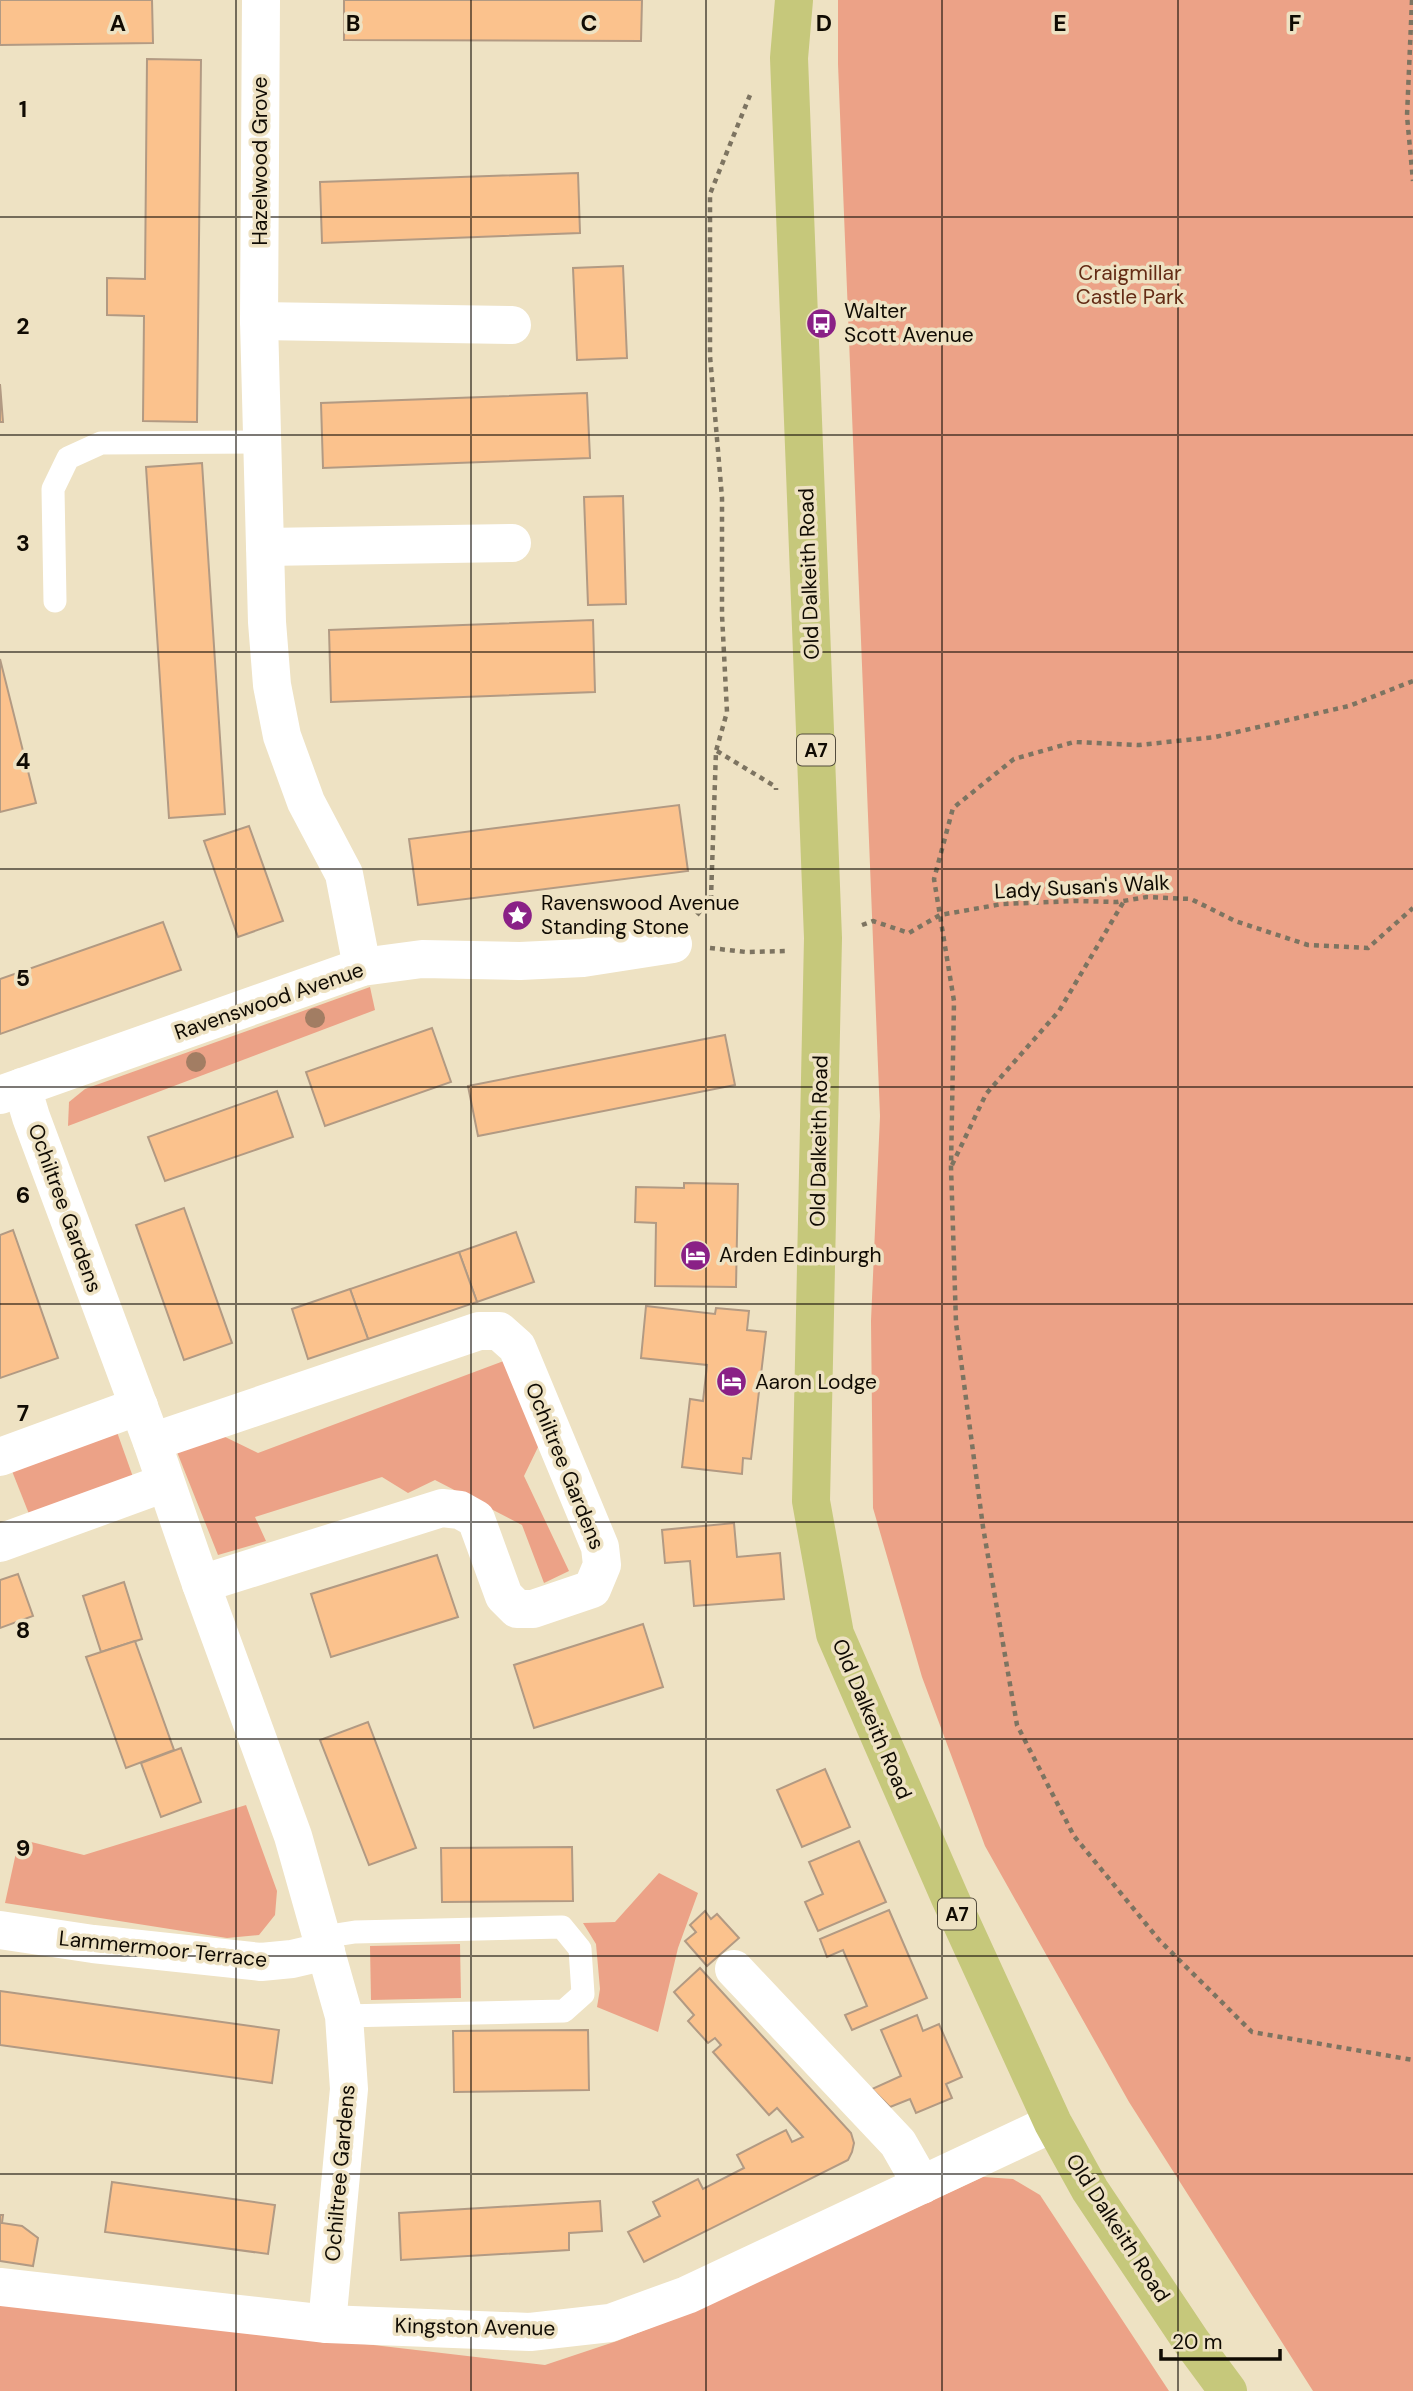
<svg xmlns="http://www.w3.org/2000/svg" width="1413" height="2391" font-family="'DM Sans',sans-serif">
<rect width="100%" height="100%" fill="#eee2c3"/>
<!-- green -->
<g fill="#eca287">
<path d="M838,0H1413V2391H1313L1129,2102L985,1846L922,1677L873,1508L871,1321L880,1116L838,64Z"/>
<path d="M370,987L375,1010L68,1126L69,1102L85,1089Z"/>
<path d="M509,1359L540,1443L524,1476L569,1571L544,1583L522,1525L435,1480L408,1493L382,1477L255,1517L266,1541L218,1555L177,1452L219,1434L258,1453Z"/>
<path d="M117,1432L133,1477L31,1519L10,1466Z"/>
<path d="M246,1805L277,1891L275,1915L259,1935L227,1938L5,1903L19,1839L84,1855Z"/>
<path d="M659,1873L698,1893L678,1948L658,2032L597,2007L600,1989L596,1944L583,1923L615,1922Z"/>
<path d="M460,1944L461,1998L371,2000L370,1946Z"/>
<path d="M983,2177L1013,2179L1040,2195L1169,2391H0V2298L110,2314L545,2365L617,2341L691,2312Z"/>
</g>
<!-- building -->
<g fill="#fbc28d" stroke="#b29a83" stroke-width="2">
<path d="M0,0H152L153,43L0,45Z"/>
<path d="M344,0H642L641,41L344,40Z"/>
<path d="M147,59L201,60L197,422L143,421L144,316L107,315V278L145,279Z"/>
<path d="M578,173L580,233L322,243L320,182Z"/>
<path d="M623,266L627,358L577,360L573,268Z"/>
<path d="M0,384L3,422H0Z"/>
<path d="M587,393L590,458L323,468L321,403Z"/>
<path d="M202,463L225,814L169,818L146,467Z"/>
<path d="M623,496L626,604L588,605L584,497Z"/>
<path d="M593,620L595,692L331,702L329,630Z"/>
<path d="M0,659L36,803L0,812Z"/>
<path d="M679,805L688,871L418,905L409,839Z"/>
<path d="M249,826L283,921L238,937L204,841Z"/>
<path d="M163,922L181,970L0,1034V979Z"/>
<path d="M432,1028L451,1082L325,1126L306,1072Z"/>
<path d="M725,1035L735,1085L478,1136L468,1086Z"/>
<path d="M277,1091L293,1137L165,1181L148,1137Z"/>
<path d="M684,1183L738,1184L736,1287L655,1286L656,1223L635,1222L636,1187L684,1188Z"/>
<path d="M184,1208L232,1343L184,1360L136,1225Z"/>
<path d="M13,1230L58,1358L0,1378V1235Z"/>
<path d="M516,1232L534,1282L477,1302L459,1252Z"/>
<path d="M459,1252L477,1302L368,1339L350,1289Z"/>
<path d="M350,1289L368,1339L308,1359L292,1309Z"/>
<path d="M646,1306L715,1314L716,1308L749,1311L747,1330L766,1332L751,1459L743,1458L742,1474L682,1467L690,1399L703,1401L707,1365L641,1358Z"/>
<path d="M734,1523L737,1557L780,1553L784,1599L694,1606L690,1561L665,1563L662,1530Z"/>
<path d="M437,1555L458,1617L331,1657L311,1594Z"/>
<path d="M18,1574L33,1616L0,1628V1580Z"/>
<path d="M124,1582L142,1639L101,1652L83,1596Z"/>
<path d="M643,1624L663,1687L534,1728L514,1665Z"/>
<path d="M135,1641L174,1750L126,1768L86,1657Z"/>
<path d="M368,1722L416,1848L369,1865L320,1740Z"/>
<path d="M181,1748L201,1802L161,1817L141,1763Z"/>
<path d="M825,1769L850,1827L802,1847L777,1790Z"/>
<path d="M859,1841L886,1902L818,1931L805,1902L823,1894L809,1862Z"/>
<path d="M572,1847L573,1901L442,1902L441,1848Z"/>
<path d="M889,1910L927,1998L852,2030L845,2015L867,2006L843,1950L827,1957L820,1939Z"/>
<path d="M705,1911L711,1919L717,1914L739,1938L707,1966L685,1941L696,1932L690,1925Z"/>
<path d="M700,1968L851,2133L854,2143L852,2152L848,2160L644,2262L628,2232L660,2216L653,2202L698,2179L703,2189L744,2168L737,2155L786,2130L792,2142L803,2137L777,2108L769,2115L713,2052L721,2045L715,2038L708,2043L688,2021L694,2015L674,1992Z"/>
<path d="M0,1991L279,2030L272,2083L0,2045Z"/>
<path d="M917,2015L923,2031L939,2024L962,2077L946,2084L952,2098L916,2113L910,2099L890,2107L872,2089L901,2076L881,2030Z"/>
<path d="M588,2030L589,2090L454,2092L453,2031Z"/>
<path d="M112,2182L275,2205L268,2254L105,2232Z"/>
<path d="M600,2201L602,2231L569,2233V2250L401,2260L399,2213Z"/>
<path d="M0,2215H3L2,2223L22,2226L38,2238L33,2266L0,2261Z"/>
</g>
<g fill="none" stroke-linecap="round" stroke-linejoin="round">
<!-- path -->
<g stroke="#7d7461" stroke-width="4.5" stroke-dasharray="5 5" stroke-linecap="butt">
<path d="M1412,0L1407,116L1413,181"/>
<path d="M1413,681L1349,706L1215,737L1139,745L1074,742L1014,759L953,808L934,879L954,1001L951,1167L956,1323L983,1527L1017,1725L1074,1836L1160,1941L1252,2032L1413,2060"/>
<path d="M717,751L776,787V790"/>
<path d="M697,915L711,898L716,751L727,712L722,615V498L710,356V194L750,95"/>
<path d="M862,925L873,921L909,933L940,915L1002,904L1076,901L1117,902L1147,897L1191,899L1235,921L1308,945L1368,948L1413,908"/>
<path d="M710,948L746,952L785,951"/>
<path d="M952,1165L986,1094L1059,1011L1124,901"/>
</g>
<!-- lane -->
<g stroke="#fff" stroke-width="23">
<path d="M55,601L53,489L68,458L101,443L261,442"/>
<path d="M323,1937L355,1932L562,1927L580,1949L583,1994L564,2011L344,2016"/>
</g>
<!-- street -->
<g stroke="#fff" stroke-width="38">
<path d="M261,0L259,321L267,622L272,685L282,736L306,802L344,874L362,967"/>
<path d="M259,321L512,325"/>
<path d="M265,547L512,543"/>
<path d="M22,1087L31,1117L152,1442L201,1584L293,1836L344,2016L349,2089L327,2324"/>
<path d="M0,1095L362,967L422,959L520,961L583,958L673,944"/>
<path d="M152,1442L479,1331H499L517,1347L600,1547L602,1565L592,1589L533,1609H517L504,1596L476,1519L460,1510L442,1508L201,1584"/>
<path d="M0,1457L139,1406"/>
<path d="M0,1543L165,1483"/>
<path d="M0,1930L93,1944L261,1962L292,1959L326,1951"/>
<path d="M734,1969L898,2143L922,2185"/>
</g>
<!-- secondary -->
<path stroke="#fff" stroke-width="38" d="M0,2287L327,2324L530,2332L610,2323L687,2295L1053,2123"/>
<!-- primary -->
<path stroke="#c6c87b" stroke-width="38" d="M794,0L789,58L823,938L811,1501L835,1634L950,1898L1053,2123L1090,2190L1191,2341L1228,2391"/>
</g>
<!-- trees -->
<g fill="#a27d63">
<circle cx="315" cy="1018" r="10"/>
<circle cx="196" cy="1062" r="10"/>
</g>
<!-- grid -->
<path fill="none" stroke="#100b03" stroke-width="2" stroke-opacity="0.55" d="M236,0V2391M471,0V2391M706,0V2391M942,0V2391M1178,0V2391M0,217H1413M0,435H1413M0,652H1413M0,869H1413M0,1087H1413M0,1304H1413M0,1522H1413M0,1739H1413M0,1956H1413M0,2174H1413"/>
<!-- icons -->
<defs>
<symbol id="bus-disc" viewBox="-11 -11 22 22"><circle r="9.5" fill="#8a2086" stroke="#eee2c3"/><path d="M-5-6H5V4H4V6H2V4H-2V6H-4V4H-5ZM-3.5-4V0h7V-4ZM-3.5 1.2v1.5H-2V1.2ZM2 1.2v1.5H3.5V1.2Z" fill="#fff"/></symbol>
<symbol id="sight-disc" viewBox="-11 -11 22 22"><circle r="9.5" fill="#8a2086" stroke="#eee2c3"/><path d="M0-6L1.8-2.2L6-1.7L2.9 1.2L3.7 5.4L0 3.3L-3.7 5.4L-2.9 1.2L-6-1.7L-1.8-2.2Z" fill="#fff"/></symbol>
<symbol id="hotel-disc" viewBox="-11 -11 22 22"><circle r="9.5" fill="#8a2086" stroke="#eee2c3"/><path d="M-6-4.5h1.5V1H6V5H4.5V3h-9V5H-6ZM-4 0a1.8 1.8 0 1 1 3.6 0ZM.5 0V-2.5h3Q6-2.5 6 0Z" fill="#fff"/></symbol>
</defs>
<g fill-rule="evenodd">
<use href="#bus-disc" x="804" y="306" width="35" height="35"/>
<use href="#sight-disc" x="500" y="898" width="35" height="35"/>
<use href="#hotel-disc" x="678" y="1238" width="35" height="35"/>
<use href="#hotel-disc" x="714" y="1364" width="35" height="35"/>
</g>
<g text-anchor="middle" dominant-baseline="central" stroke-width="7" stroke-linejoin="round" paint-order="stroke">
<!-- shield labels -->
<g fill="#eee2c3" stroke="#534c3d" stroke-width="2">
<rect x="797" y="734.5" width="38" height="31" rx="5"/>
<rect x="938" y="1898.5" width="38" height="31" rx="5"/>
</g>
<g font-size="19" font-weight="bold" fill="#100b03">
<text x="816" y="750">A7</text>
<text x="957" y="1914">A7</text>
</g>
<!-- street labels -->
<g font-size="21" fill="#100b03" stroke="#eee2c3">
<text transform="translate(260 161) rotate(-90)">Hazelwood Grove</text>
<text transform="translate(809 574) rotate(-92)">Old Dalkeith Road</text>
<text transform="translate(1082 887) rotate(-3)">Lady Susan's Walk</text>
<text transform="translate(269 1001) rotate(-19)">Ravenswood Avenue</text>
<text transform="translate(819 1141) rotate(-89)">Old Dalkeith Road</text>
<text transform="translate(65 1208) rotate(70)">Ochiltree Gardens</text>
<text transform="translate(565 1466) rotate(68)">Ochiltree Gardens</text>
<text transform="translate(872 1719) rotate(67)">Old Dalkeith Road</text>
<text transform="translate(163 1949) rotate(6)">Lammermoor Terrace</text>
<text transform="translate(340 2173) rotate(-85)">Ochiltree Gardens</text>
<text transform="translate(1118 2228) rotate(57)">Old Dalkeith Road</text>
<text transform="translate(475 2327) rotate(1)">Kingston Avenue</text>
</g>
<!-- park labels -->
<g font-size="21" fill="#642b15" stroke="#eee2c3">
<text x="1130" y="273">Craigmillar<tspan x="1130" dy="24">Castle Park</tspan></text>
</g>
<!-- poi labels -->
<g font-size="21" fill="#100b03" stroke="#eee2c3" text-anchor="start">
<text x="844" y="311">Walter<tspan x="844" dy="24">Scott Avenue</tspan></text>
<text x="541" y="903">Ravenswood Avenue<tspan x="541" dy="24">Standing Stone</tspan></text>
<text x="719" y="1255">Arden Edinburgh</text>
<text x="755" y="1382">Aaron Lodge</text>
</g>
</g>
<g font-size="23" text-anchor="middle" font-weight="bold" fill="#100b03" stroke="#eee2c3" stroke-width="7" stroke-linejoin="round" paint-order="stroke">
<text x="118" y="31">A</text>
<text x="353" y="31">B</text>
<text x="589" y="31">C</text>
<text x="824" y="31">D</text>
<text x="1060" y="31">E</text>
<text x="1295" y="31">F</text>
<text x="23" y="117">1</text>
<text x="23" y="334">2</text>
<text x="23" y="551">3</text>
<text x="23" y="769">4</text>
<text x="23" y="986">5</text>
<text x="23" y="1203">6</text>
<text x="23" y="1421">7</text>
<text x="23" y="1638">8</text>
<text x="23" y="1856">9</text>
</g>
<!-- scale -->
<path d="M1161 2349v10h119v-10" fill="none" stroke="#100b03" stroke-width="3.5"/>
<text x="1172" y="2349" font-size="21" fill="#100b03" stroke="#eee2c3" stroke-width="5" paint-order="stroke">20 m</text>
</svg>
